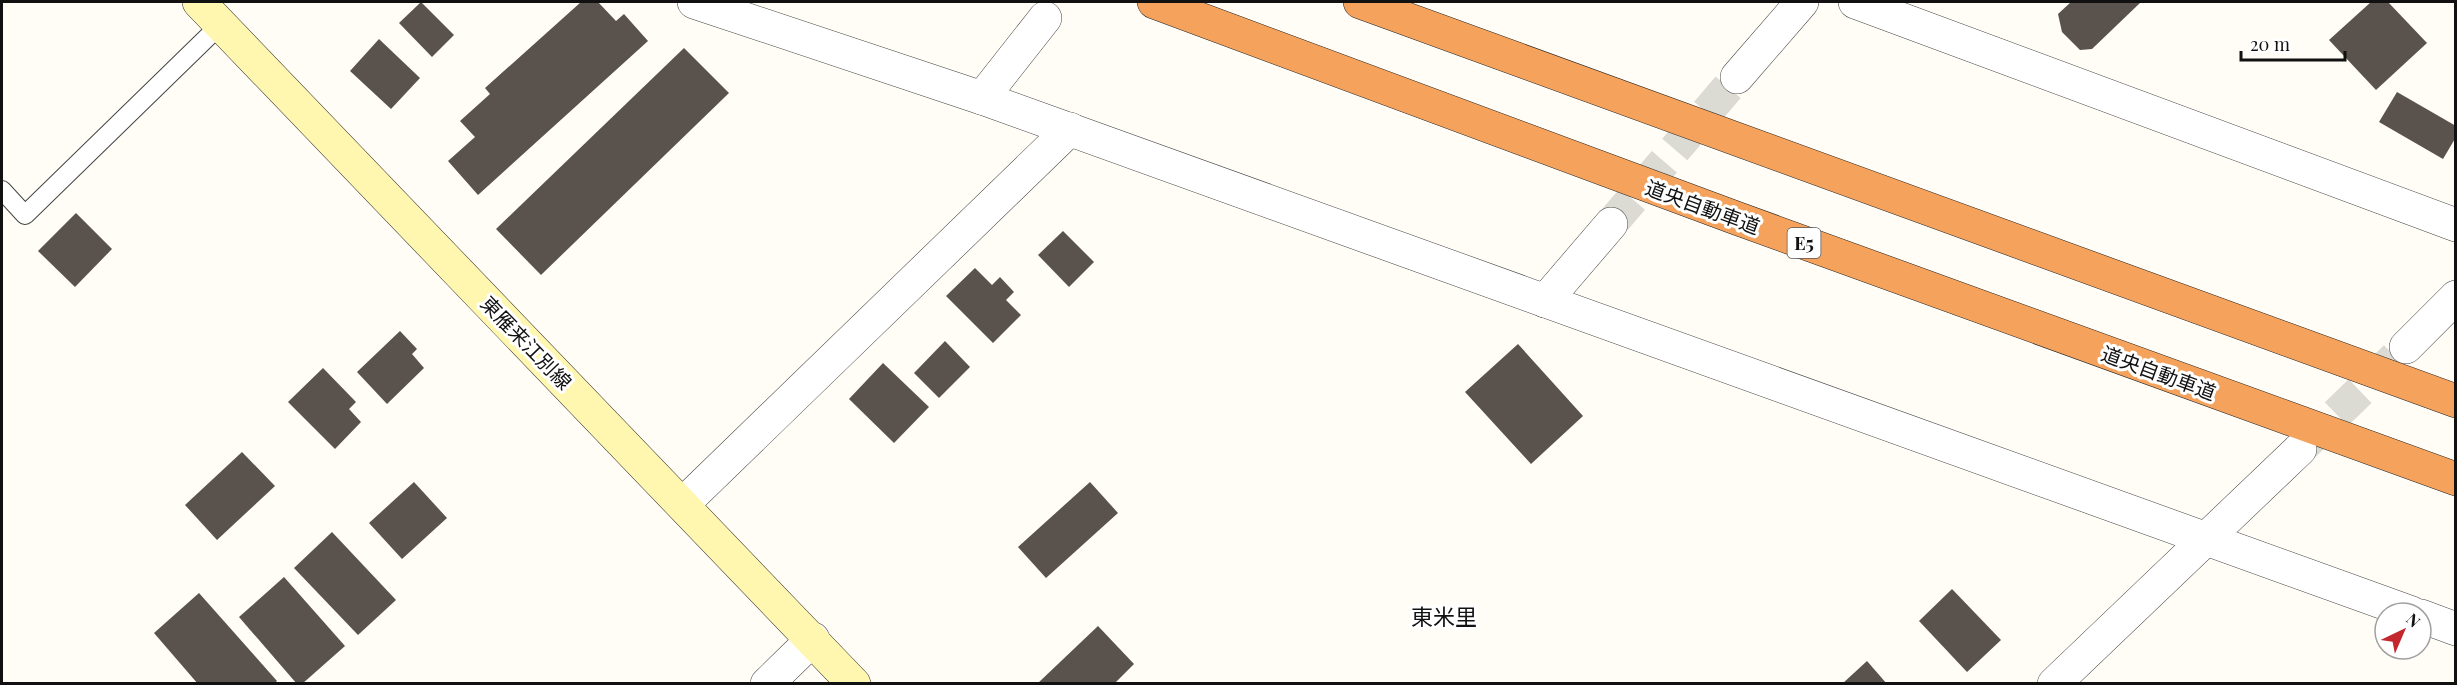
<svg xmlns="http://www.w3.org/2000/svg" width="2457" height="685" font-family="'Playfair Display','Noto Sans JP',serif">
<rect width="100%" height="100%" fill="#fffdf5"/>
<!-- building -->
<g fill="#5a524d">
<path d="M421,2L454,35L432,57L399,23Z"/>
<path d="M581,2H598L616,21L624,14L648,41L478,195L448,161L475,137L460,121L490,94L485,88Z"/>
<path d="M2071,2H2141L2092,49L2080,50L2062,32L2058,14Z"/>
<path d="M2371,2H2388L2427,43L2376,90L2329,40Z"/>
<path d="M379,39L420,78L391,109L350,71Z"/>
<path d="M684,48L729,93L541,275L496,229Z"/>
<path d="M2397,92L2456,126V137L2443,159L2379,122Z"/>
<path d="M76,213L112,249L75,287L38,251Z"/>
<path d="M1063,231L1094,262L1069,287L1038,255Z"/>
<path d="M975,268L992,285L1000,277L1014,292L1006,300L1021,315L993,343L946,296Z"/>
<path d="M400,331L417,349L412,354L424,368L387,404L357,372Z"/>
<path d="M945,341L970,367L939,398L914,373Z"/>
<path d="M1518,344L1583,416L1531,464L1465,392Z"/>
<path d="M883,363L929,407L894,443L849,399Z"/>
<path d="M323,368L356,402L349,409L361,422L335,449L288,402Z"/>
<path d="M242,452L275,486L217,540L185,505Z"/>
<path d="M414,482L447,518L402,559L369,523Z"/>
<path d="M1090,482L1118,513L1046,578L1018,547Z"/>
<path d="M332,532L396,600L358,635L294,568Z"/>
<path d="M284,577L345,646L302,684H297L239,617Z"/>
<path d="M1952,589L2001,640L1967,672L1919,621Z"/>
<path d="M199,593L277,681L274,684H198L154,633Z"/>
<path d="M1098,626L1134,664L1114,684H1037Z"/>
<path d="M1867,661L1887,684H1842Z"/>
</g>
<g fill="none" stroke-linecap="round" stroke-linejoin="round">
<!-- minor-tunnel -->
<g stroke="#dbdad3" stroke-width="33" stroke-dasharray="33 16" stroke-linecap="butt">
<path d="M1611,224L1737,77"/>
<path d="M2301,448L2406,347"/>
</g>
<defs>
<path id="service" d="M2,190L25,215L221,24"/>
<g id="minor">
<path d="M694,2L982,98L2412,613"/>
<path d="M1855,2L2456,225"/>
<path d="M1737,77L1802,2"/>
<path d="M982,98L1045,18"/>
<path d="M1545,301L1611,224"/>
<path d="M2406,347L2456,297"/>
<path d="M683,504L1070,129"/>
<path d="M2421,616L2456,629"/>
<path d="M767,684L813,639"/>
<path d="M2054,684L2300,449"/>
</g>
<path id="secondary" d="M199,2L854,684"/>
<g id="motorway">
<path d="M1154,2L1736,218L2456,479"/>
<path d="M1360,2L2456,401"/>
</g>
</defs>
<!-- service casing -->
<use href="#service" stroke="#444" stroke-width="20"/>
<!-- minor casing -->
<use href="#minor" stroke="#444" stroke-width="34"/>
<!-- secondary casing -->
<use href="#secondary" stroke="#333" stroke-width="34"/>
<!-- motorway casing -->
<use href="#motorway" stroke="#222" stroke-width="34"/>
<!-- service -->
<use href="#service" stroke="#fff" stroke-width="18"/>
<!-- minor -->
<use href="#minor" stroke="#fff" stroke-width="33"/>
<!-- secondary -->
<use href="#secondary" stroke="#fff6b0" stroke-width="33"/>
<!-- motorway -->
<use href="#motorway" stroke="#f5a25d" stroke-width="33"/>
</g>
<g text-anchor="middle" dominant-baseline="central" stroke-width="6" stroke-linejoin="round" paint-order="stroke">
<!-- shield labels -->
<rect fill="#fff" stroke="#585858" stroke-width="1.5" x="1787.5" y="228" width="33" height="30" rx="4.5"/>
<g font-size="18" font-weight="bold" fill="#111">
<text x="1804" y="243">E5</text>
</g>
<!-- street labels -->
<g font-size="20" fill="#111" stroke="#fff">
<text transform="translate(1703 206) rotate(20)">道央自動車道</text>
<text transform="translate(527 342) rotate(46)">東雁来江別線</text>
<text transform="translate(2159 372) rotate(20)">道央自動車道</text>
</g>
<!-- quarter labels -->
<g font-size="22" fill="#111" stroke="#fff">
<text x="1444" y="616">東米里</text>
</g>
</g>
<!-- border -->
<rect width="2457" height="685" fill="none" stroke="#111111" stroke-width="6"/>
<!-- north arrow -->
<g transform="translate(2403 631) rotate(44)"><circle r="28" fill="#ffffff" stroke="#a0a0a0" stroke-width="1.5"/>
<path d="M0-4.5L10 22L0 15L-10 22Z" fill="#c4262e"/>
<text y="-9" font-size="16" font-weight="bold" text-anchor="middle" fill="#111111">N</text>
</g>
<!-- scale -->
<path d="M2241 51v9h104v-9" fill="none" stroke="#111111" stroke-width="3"/>
<text x="2250" y="51" font-size="18" fill="#111111" stroke="#ffffff" stroke-width="4.5" paint-order="stroke">20 m</text>
</svg>
